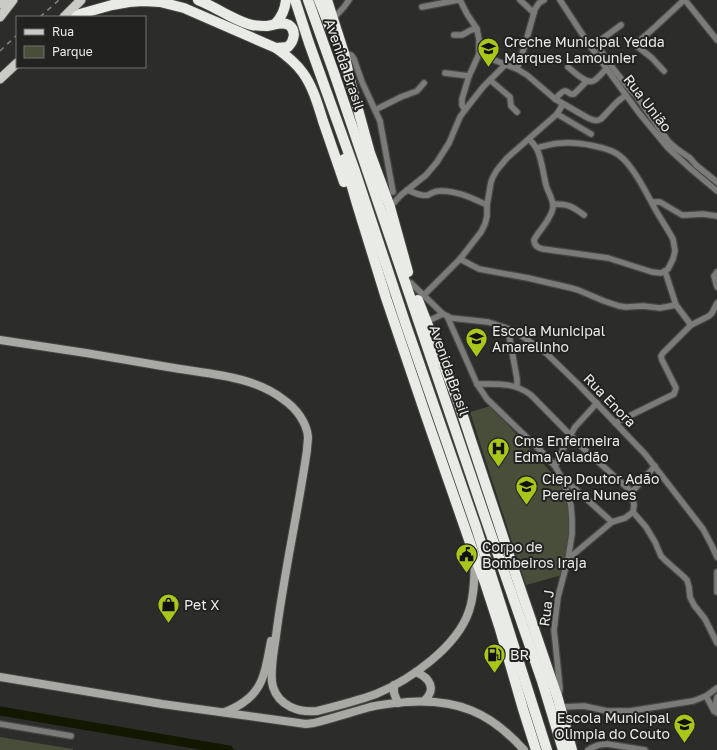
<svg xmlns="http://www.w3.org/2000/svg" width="717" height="750" font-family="'Golos Text',sans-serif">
<rect width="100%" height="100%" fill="#2c2d2a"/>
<!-- green -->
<g fill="#484e39">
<path d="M491,406L557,479L567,502L569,512L570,522L567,554L562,575L526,585L470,412Z"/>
<path d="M0,737L73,749V750H0Z"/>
</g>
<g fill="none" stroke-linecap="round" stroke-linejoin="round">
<!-- river -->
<path stroke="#121800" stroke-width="9" d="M0,711L229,750"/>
<defs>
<g id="street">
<path d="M460,0L467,14L477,29L479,40V54L469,76L462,99V105L465,110"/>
<path d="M520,0L534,13"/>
<path d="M560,0L590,46L639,113L668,148L692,170L717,191"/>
<path d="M685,0L717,40"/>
<path d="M422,7L458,0"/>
<path d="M333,19L344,7L349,0"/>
<path d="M621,25L598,42L597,45L615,71L627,86L637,97L669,142L677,149L690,158L696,165L717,182"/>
<path d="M454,35H462L471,30L477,29"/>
<path d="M344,53L351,55L354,59L362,82L380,121L393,192"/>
<path d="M479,54L517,69L527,75L555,99L588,118C593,120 596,122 601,119L617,102L626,95"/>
<path d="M568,67C574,72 588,86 595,80C599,77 603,72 606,69"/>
<path d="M517,69L525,45L535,9L539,3L544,0"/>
<path d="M664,71L652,58L638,47L637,44L638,42L655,27L684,0"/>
<path d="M445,73L469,76"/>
<path d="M490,80L510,97L511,106L517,112"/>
<path d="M555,99C557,97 562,91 565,91C569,91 568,95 574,94L587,81"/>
<path d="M375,110L401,97L417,91L424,83"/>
<path d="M557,114L591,134"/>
<path d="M529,139C532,142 535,146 537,149C542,160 543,173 546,185C548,193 554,200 553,208C550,221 540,229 534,240C534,246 538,248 543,249L608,258L652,272L661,273L665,271L668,269L673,259L675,251L673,239C667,228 660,218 654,207C646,192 633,166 620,156C610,147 577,142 563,143C554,143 545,146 536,148"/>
<path d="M407,190C414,192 421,197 428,195C432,193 435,191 439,191C456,190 472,198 487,205"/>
<path d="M652,202H660L682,215H686L703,214L717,216"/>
<path d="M553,204C568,204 572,206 584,215"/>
<path d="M390,207L401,195L426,175L437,162L449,143L460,117L465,110L483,87L506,64"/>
<path d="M460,259L479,269L528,278L571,288L578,290L604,301L619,306L626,307L643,306L660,308L676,305"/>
<path d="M665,271L676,305L691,325"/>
<path d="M717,272L714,276L717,287"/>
<path d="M411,283L443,314L451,318L488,322L504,327L519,334L546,353L578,384L645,454L703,529L712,546L717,557"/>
<path d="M424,295L460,259L481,232L485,224L487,216V205L491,182L493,177L497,170L507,158L557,114L563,104"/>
<path d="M447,316L477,384L487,399L540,450L555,466L560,475L568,494L571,506L572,519V534L568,559L558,597L554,630L560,688L559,695"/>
<path d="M426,322L443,314"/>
<path d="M508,329L517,379V386"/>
<path d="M477,384C497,384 514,382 531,395L585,450L632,492"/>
<path d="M615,423L674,394L676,388L662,360L661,356L663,353L691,325L709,316L712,313L717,303"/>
<path d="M555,466L564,447L575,427L597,403"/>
<path d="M561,476L612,522"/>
<path d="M633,512L646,527L655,542L661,556L666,561L683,576L687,580L689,587L690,597L694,605L705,619L717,643"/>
<path d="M568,559L612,522L625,518L633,512L634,505L632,492L655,466"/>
<path d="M717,572V592"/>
<path d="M706,696L714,711L717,713"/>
<path d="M561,707L584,706L607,711H630L693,701L706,696L717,688"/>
<path d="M714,711L717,697"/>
<path d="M0,724L71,736"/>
<path d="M588,750C594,746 599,744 607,744L645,750"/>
</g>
<g id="secondary">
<path d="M0,340C56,348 112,357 168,367C206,374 253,375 284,400C296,408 307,423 308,437C308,441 307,446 307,450C298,512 284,573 276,636C274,651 269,673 273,687C279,706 299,713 317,711C337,706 357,701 376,694C410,680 457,647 469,611C475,594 474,576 475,559"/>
<path d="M416,672C430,678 437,689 424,701"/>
<path d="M0,677L162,704L306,724L314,723C333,718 352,712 370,707C382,704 395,703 407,702C458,699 490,712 524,750"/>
<path d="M394,685V693L398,703"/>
<path d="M225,712C263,697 264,677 271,641"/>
</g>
<g id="primary">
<path d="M0,4L3,0"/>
<path d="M0,17L13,0"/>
<path d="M64,17L81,0"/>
<path d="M0,79L17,63"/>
</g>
<g id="highway">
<path d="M198,0C208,4 217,9 226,14C234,18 243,23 252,25C257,26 262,26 267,26C275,25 281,21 289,25C297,31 294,41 288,47L276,48"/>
<path d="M295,0L309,43L355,171L406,325L476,527L547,750"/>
<path d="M308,0L333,70L487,523L542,681L563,750"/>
<path d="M319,0L330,28"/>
<path d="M327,0L344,53L351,84L370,153L390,207L408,272"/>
<path d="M76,17L80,14L112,5L129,2L143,1L160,2L184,8L276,48C286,55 296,63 303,73C313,87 318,105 323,121C330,141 337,162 344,182"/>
<path d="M275,24C282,17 285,10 286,0"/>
<path d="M344,159L357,204L386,298L426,416L475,557L485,583L500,629L523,709L536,750"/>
<path d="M418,300L459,404L511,561L558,699L572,750"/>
</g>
</defs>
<!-- street casing -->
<use href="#street" stroke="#474845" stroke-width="8"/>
<!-- secondary casing -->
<use href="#secondary" stroke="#474845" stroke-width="10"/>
<!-- primary casing -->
<use href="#primary" stroke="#474845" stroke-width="11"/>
<!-- highway casing -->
<use href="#highway" stroke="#474845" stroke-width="12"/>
<!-- street -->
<use href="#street" stroke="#7b7c7a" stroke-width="5.5"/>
<!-- secondary -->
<use href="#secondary" stroke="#a8a8a5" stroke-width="8"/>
<!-- primary -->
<use href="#primary" stroke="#cacbc7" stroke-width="9"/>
<!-- highway -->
<use href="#highway" stroke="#e9ebe6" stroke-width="10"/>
<!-- rail -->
<g stroke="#848582" stroke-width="1.5" stroke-dasharray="5 5" stroke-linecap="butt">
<path d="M40,17L59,0"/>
<path d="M0,51L17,35"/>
</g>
</g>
<!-- icons -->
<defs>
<symbol id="school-pin" viewBox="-11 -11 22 30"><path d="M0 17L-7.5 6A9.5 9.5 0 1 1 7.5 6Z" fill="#a9c71b" stroke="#222320"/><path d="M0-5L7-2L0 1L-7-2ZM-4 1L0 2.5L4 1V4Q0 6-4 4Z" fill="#111"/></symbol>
<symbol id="hospital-pin" viewBox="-11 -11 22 30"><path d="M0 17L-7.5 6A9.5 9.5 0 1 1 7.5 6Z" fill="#a9c71b" stroke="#222320"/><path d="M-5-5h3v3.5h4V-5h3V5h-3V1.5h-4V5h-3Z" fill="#111"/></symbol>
<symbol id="civic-pin" viewBox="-11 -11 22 30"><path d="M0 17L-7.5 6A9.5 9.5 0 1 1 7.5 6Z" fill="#a9c71b" stroke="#222320"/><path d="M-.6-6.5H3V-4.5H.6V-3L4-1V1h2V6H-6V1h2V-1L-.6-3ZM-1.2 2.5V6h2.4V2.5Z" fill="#111"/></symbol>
<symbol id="shop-pin" viewBox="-11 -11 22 30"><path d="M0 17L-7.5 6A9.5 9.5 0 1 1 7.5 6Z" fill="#a9c71b" stroke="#222320"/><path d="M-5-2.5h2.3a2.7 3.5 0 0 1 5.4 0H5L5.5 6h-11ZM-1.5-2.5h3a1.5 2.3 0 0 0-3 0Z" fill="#111"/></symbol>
<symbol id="fuel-pin" viewBox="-11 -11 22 30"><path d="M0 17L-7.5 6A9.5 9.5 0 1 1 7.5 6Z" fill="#a9c71b" stroke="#222320"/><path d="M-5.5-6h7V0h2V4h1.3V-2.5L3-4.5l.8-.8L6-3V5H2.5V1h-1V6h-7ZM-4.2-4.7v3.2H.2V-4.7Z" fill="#111"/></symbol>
</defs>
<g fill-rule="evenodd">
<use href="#school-pin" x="476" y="36" width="25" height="34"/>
<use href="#school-pin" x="464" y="326" width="25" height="34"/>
<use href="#hospital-pin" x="486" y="436" width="25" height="34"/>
<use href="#school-pin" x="514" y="474" width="25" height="34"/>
<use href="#civic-pin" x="454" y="542" width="25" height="34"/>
<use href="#shop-pin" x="156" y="592" width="25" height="34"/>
<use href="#fuel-pin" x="482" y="642" width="25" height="34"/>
<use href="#school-pin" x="672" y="712" width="25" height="34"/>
</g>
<g text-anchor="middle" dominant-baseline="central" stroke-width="4" stroke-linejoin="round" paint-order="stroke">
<!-- poi labels -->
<g font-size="14" fill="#ebecea" stroke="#222320" text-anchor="start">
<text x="504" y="41">Creche Municipal Yedda<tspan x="504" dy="16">Marques Lamounier</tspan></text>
<text x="492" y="330">Escola Municipal<tspan x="492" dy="16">Amarelinho</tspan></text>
<text x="514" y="440">Cms Enfermeira<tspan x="514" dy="16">Edma Valadão</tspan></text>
<text x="542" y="478">Ciep Doutor Adão<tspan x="542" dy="16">Pereira Nunes</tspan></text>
<text x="482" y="546">Corpo de<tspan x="482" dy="16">Bombeiros Iraja</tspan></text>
<text x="184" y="604">Pet X</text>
<text x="510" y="654">BR</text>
<text x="670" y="717" text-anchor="end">Escola Municipal<tspan x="670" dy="16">Olimpia do Couto</tspan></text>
</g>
<!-- street labels -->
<g font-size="14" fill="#ebecea" stroke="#222320">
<text transform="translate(345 64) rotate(71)">Avenida Brasil</text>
<text transform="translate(648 103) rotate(52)">Rua União</text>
<text transform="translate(450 370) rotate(71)">Avenida Brasil</text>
<text transform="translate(610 400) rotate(46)">Rua Enora</text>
<text transform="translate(546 608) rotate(-82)">Rua J</text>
</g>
</g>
<!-- legend -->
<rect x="16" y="16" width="130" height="52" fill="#222320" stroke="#727371"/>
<rect x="24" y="29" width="20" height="6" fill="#cacbc7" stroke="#727371"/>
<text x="52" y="36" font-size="12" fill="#ebecea">Rua</text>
<rect x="24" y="46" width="20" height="12" fill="#484e39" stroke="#727371"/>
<text x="52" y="56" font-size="12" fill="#ebecea">Parque</text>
</svg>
